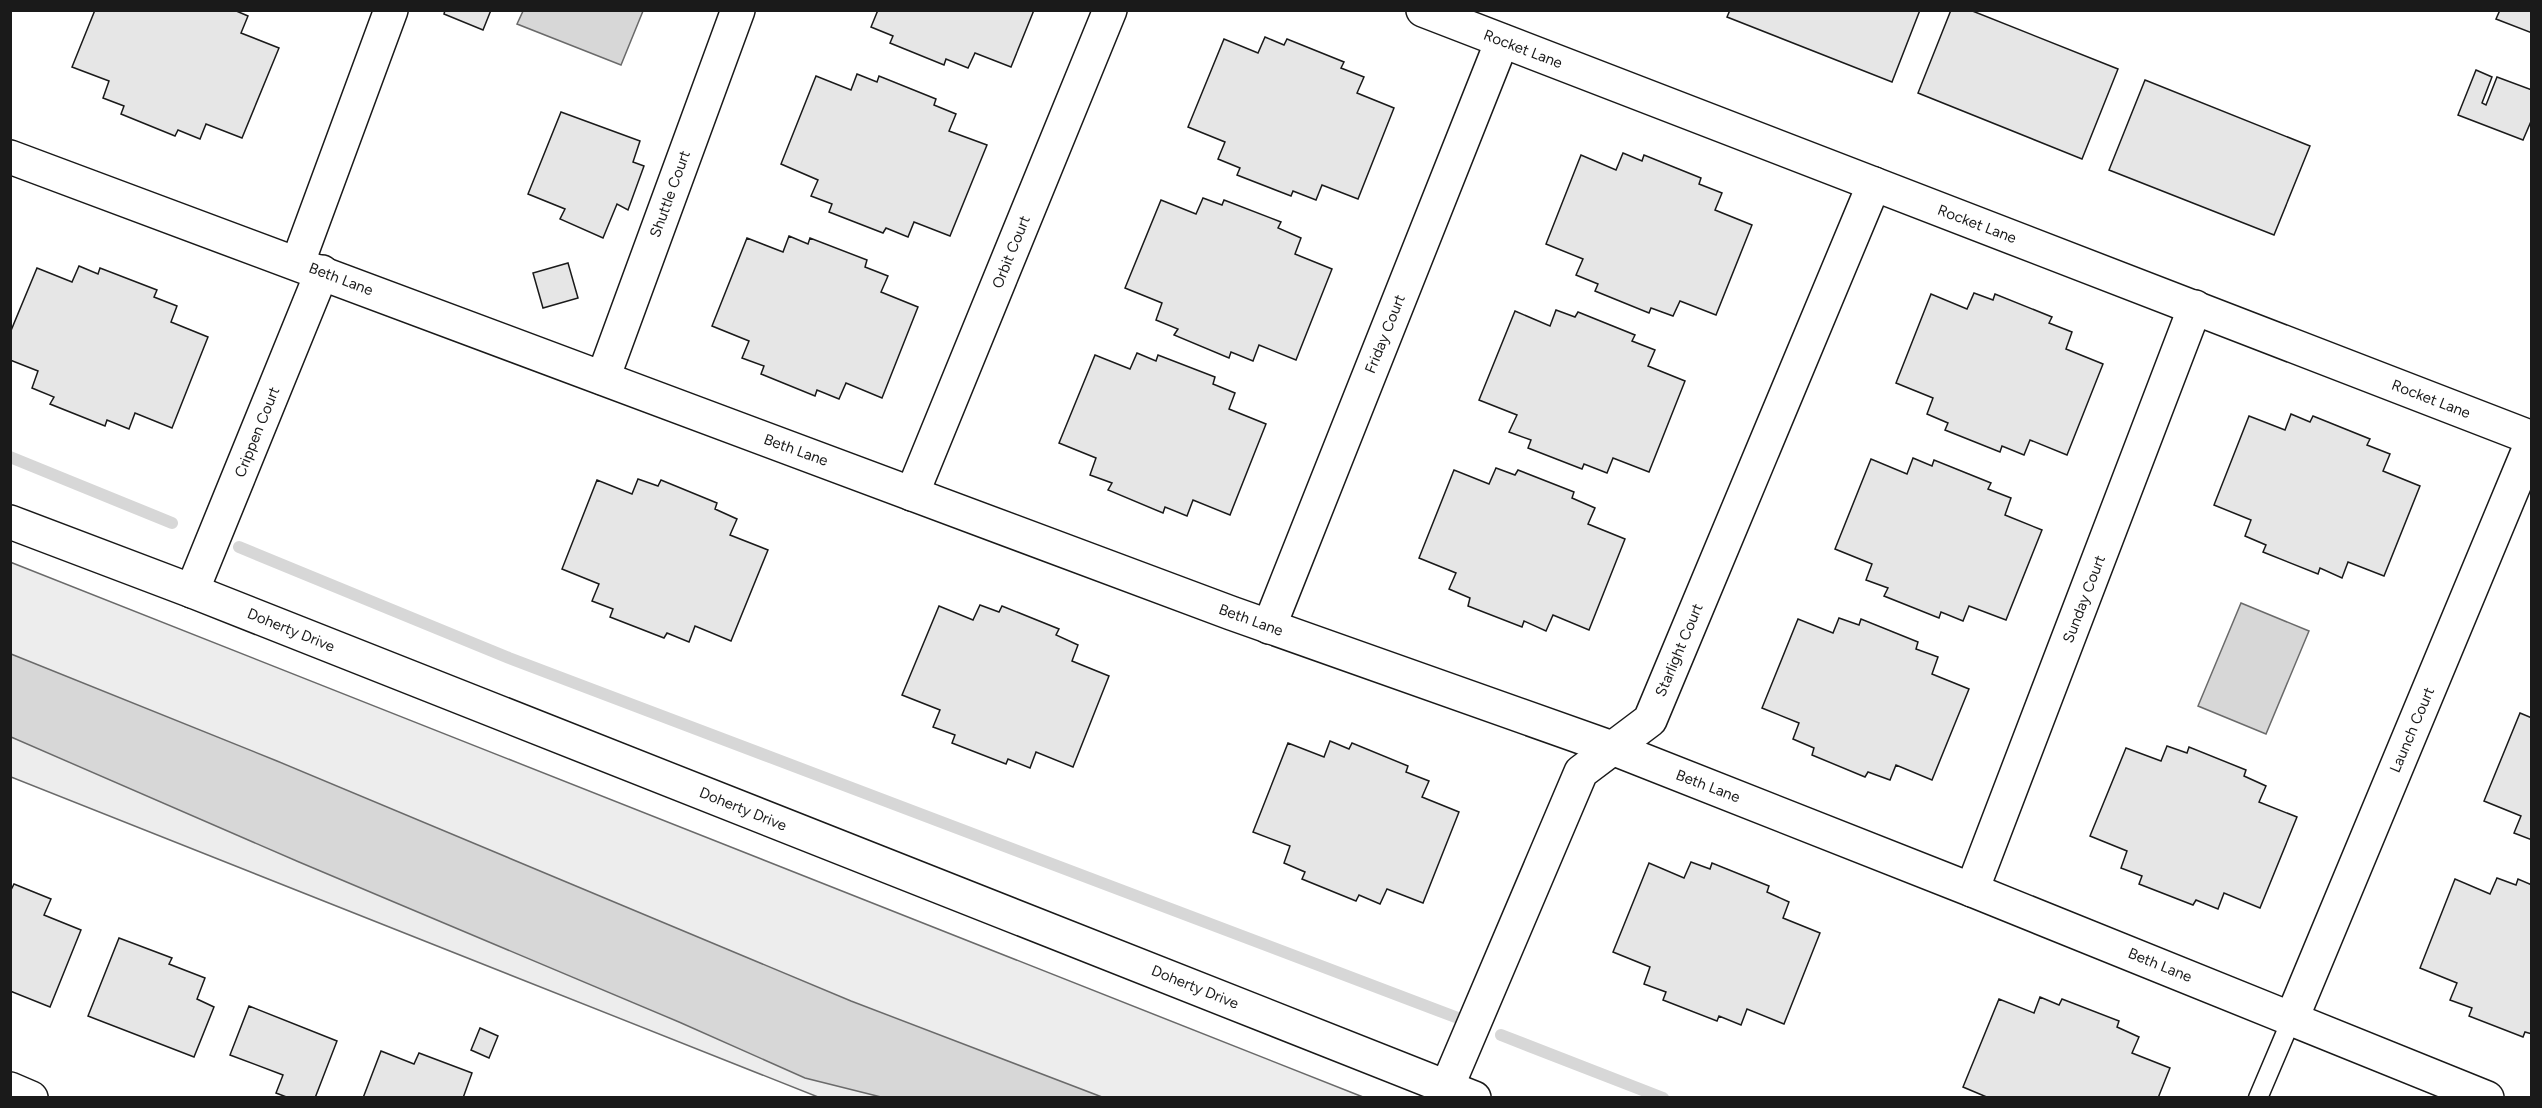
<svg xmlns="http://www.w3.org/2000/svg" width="2542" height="1108" font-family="Figtree,sans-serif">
<rect width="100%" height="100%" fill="#fff"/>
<!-- built -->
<path fill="#ededed" stroke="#6a6a6a" stroke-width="1.5" d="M10,562L1363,1097H818L11,777Z"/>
<!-- water -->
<g fill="#d7d7d7" stroke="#6a6a6a" stroke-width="1.5">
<path d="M523,11V10L643,11L621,65L517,24Z"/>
<path d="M2241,603L2309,631L2266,734L2198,706Z"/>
<path d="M11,654L277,761L851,1001L1102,1097H881L805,1078L679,1022L299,862L11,737Z"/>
</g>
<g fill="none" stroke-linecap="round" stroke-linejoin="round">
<!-- stream -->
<g stroke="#d7d7d7" stroke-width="12">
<path d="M10,457L172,523"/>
<path d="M239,547L509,658L1458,1018"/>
<path d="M1501,1035L1663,1098"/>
</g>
</g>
<!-- building -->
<g fill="#e6e6e6" stroke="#1a1a1a" stroke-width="1.5">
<path d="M95,10H234L248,16L241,33L279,48L242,138L206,124L200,139L178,130L175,136L121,114L124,106L103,98L109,81L72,67Z"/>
<path d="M445,10H491L483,30L444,14Z"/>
<path d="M1034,10L1011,67L975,53L968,68L946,59L944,65L890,43L893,36L871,27L878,10Z"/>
<path d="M1730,10H1920L1892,82L1727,17Z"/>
<path d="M1951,10H1970L2118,69L2082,159L1918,93Z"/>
<path d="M2500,10H2532V33L2496,19Z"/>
<path d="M1265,37L1284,45L1287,39L1344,62L1341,68L1364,77L1357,93L1394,108L1358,199L1322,185L1316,200L1293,191L1291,196L1237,175L1240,168L1218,159L1225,142L1188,127L1224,39L1258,53Z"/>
<path d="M2476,70L2492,77L2482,103L2486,105L2497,77L2532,90V119L2523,140L2458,115Z"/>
<path d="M857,74L877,82L879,76L936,99L934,105L956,114L949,131L987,145L950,236L914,222L908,237L886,228L883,233L829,212L832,204L811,196L818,180L781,164L816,76L851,90Z"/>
<path d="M2145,80L2310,146L2274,235L2109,170Z"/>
<path d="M561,112L640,141L633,162L644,166L628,210L617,204L603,238L560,219L565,209L528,194Z"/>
<path d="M1623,153L1642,161L1644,155L1701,178L1699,184L1722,193L1715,210L1752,225L1716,315L1680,301L1673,316L1651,308L1649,313L1595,291L1598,284L1576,275L1583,259L1546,244L1581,155L1616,170Z"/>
<path d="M1203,198L1222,205L1224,200L1281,222L1278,228L1301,238L1295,254L1332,269L1296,360L1259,345L1253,361L1231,352L1229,358L1174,335L1178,329L1156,320L1162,303L1125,288L1161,200L1196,214Z"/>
<path d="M789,236L808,244L810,238L867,260L865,267L888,276L881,292L918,307L882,398L846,383L839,399L817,390L815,396L761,374L764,366L742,358L749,341L712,326L747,238L783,252Z"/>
<path d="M568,263L578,298L543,308L533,273Z"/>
<path d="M79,266L98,274L100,268L157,290L154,297L177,306L171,322L208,337L172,428L135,413L129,429L107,420L105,426L50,404L54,397L32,388L38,371L10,360V333L37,268L72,282Z"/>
<path d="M1974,293L1993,300L1995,294L2052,317L2049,323L2072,332L2066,349L2103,364L2067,455L2030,440L2024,455L2002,446L2000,452L1945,430L1948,423L1927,414L1933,398L1896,383L1931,294L1967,309Z"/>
<path d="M1556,310L1575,317L1578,312L1635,335L1632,341L1655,350L1648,366L1685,381L1649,472L1613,458L1607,473L1584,464L1582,469L1528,448L1531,440L1509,432L1517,415L1479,400L1515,311L1550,326Z"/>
<path d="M1137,353L1156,361L1158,355L1215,377L1213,384L1235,393L1229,409L1266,424L1230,515L1193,500L1187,516L1165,507L1163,513L1108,490L1112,483L1090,475L1096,458L1059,443L1095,355L1130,369Z"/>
<path d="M2291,414L2310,422L2313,416L2370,439L2367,445L2390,454L2383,471L2420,486L2384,576L2348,562L2342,578L2320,568L2318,574L2263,552L2266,545L2245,536L2251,520L2214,505L2249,416L2285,430Z"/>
<path d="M1913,458L1932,466L1934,460L1991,483L1988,489L2011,498L2005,515L2042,530L2006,620L1969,606L1963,621L1941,612L1939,618L1884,596L1888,588L1866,580L1872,564L1835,549L1871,459L1907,474Z"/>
<path d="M1496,468L1515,475L1518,470L1574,492L1572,498L1595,508L1588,524L1625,539L1589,630L1553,615L1546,631L1524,621L1522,627L1468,606L1470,598L1449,589L1456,573L1419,558L1454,470L1489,484Z"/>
<path d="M638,479L658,486L661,480L717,503L715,509L737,519L730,535L768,550L731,641L695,626L689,642L667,633L664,638L610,617L613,609L592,601L599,584L562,569L597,480L632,494Z"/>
<path d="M980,605L999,612L1002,606L1059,629L1056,635L1078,645L1072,661L1109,676L1073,767L1036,752L1030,768L1008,759L1006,764L952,743L955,735L933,727L940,710L902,695L939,606L973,620Z"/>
<path d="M1839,618L1859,625L1861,619L1918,642L1916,649L1938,657L1932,674L1969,689L1932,780L1896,765L1890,780L1868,772L1865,777L1812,755L1814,748L1793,739L1799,723L1762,708L1798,619L1833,633Z"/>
<path d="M2520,713L2532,718V840L2514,833L2521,816L2484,801Z"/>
<path d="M1330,741L1349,749L1352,743L1408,766L1406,772L1429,781L1422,797L1459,812L1423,903L1387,889L1380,904L1359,895L1356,901L1302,879L1305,872L1284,863L1290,846L1253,832L1288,743L1324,757Z"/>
<path d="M2167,746L2187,753L2189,747L2246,770L2244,776L2266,786L2259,802L2297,817L2260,908L2224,893L2218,909L2196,900L2193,905L2139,884L2142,876L2121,868L2127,851L2090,836L2126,748L2161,761Z"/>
<path d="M1691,862L1710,869L1712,863L1769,886L1767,892L1789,902L1783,918L1820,933L1784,1024L1747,1009L1741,1025L1719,1016L1717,1021L1663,1000L1666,992L1644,984L1650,967L1613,952L1649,863L1684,878Z"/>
<path d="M2497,878L2516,885L2518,879L2532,885V1034L2525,1032L2523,1037L2469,1016L2472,1008L2450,1000L2457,983L2420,968L2455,879L2490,894Z"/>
<path d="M14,884L51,899L44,915L81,930L50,1007L10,991V892Z"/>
<path d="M119,938L172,958L169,964L205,978L197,999L214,1007L194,1057L88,1016Z"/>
<path d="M2040,997L2059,1005L2062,999L2119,1021L2117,1027L2139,1037L2132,1053L2170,1068L2158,1098H1989L1963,1087L1999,999L2034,1013Z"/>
<path d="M249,1006L337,1041L315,1098H289L276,1093L283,1075L230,1055Z"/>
<path d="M480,1028L498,1036L489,1058L471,1050Z"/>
<path d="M381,1051L414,1064L419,1053L472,1073L463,1098H363Z"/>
</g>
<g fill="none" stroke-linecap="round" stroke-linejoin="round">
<defs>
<path id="service" d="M2258,1098L2292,1018"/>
<g id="minor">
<path d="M1423,10L2532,438"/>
<path d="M10,157L1231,613L1612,748L1972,890L2487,1098"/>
<path d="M298,262L391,10"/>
<path d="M603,378L738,10"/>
<path d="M912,494L1110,10"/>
<path d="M10,522L192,591L1474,1098"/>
<path d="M192,591L322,272"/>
<path d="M1269,627L1502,41"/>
<path d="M1972,890L2195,307"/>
<path d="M2292,1018L2532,442"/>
<path d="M1447,1087L1581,772L1650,720L1874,184"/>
<path d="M10,1089L31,1098"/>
</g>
</defs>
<!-- service casing -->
<use href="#service" stroke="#1a1a1a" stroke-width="21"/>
<!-- minor casing -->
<use href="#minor" stroke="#1a1a1a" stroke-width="36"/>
<!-- service -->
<use href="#service" stroke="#fff" stroke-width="18"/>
<!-- minor -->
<use href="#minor" stroke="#fff" stroke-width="33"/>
</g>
<g text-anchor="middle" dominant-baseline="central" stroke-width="4.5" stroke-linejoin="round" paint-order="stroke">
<!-- street labels -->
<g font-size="15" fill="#1a1a1a" stroke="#fff">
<text transform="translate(1523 49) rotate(21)">Rocket Lane</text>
<text transform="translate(670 194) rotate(-70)">Shuttle Court</text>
<text transform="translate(1977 224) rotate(21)">Rocket Lane</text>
<text transform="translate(1011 252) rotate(-68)">Orbit Court</text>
<text transform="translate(341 279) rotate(21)">Beth Lane</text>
<text transform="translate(1385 334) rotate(-68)">Friday Court</text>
<text transform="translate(2431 399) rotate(21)">Rocket Lane</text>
<text transform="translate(257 432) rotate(-68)">Crippen Court</text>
<text transform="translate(796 450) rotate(20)">Beth Lane</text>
<text transform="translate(2084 599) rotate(-69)">Sunday Court</text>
<text transform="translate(1251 620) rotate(20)">Beth Lane</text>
<text transform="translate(291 630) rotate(22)">Doherty Drive</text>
<text transform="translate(1679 650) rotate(-67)">Starlight Court</text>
<text transform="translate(2412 730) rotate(-67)">Launch Court</text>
<text transform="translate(1708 786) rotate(21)">Beth Lane</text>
<text transform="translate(743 809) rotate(22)">Doherty Drive</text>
<text transform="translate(2160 965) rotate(22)">Beth Lane</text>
<text transform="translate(1195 987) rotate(22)">Doherty Drive</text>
</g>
</g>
<!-- border -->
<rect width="2542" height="1108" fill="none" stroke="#1a1a1a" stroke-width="24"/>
</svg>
